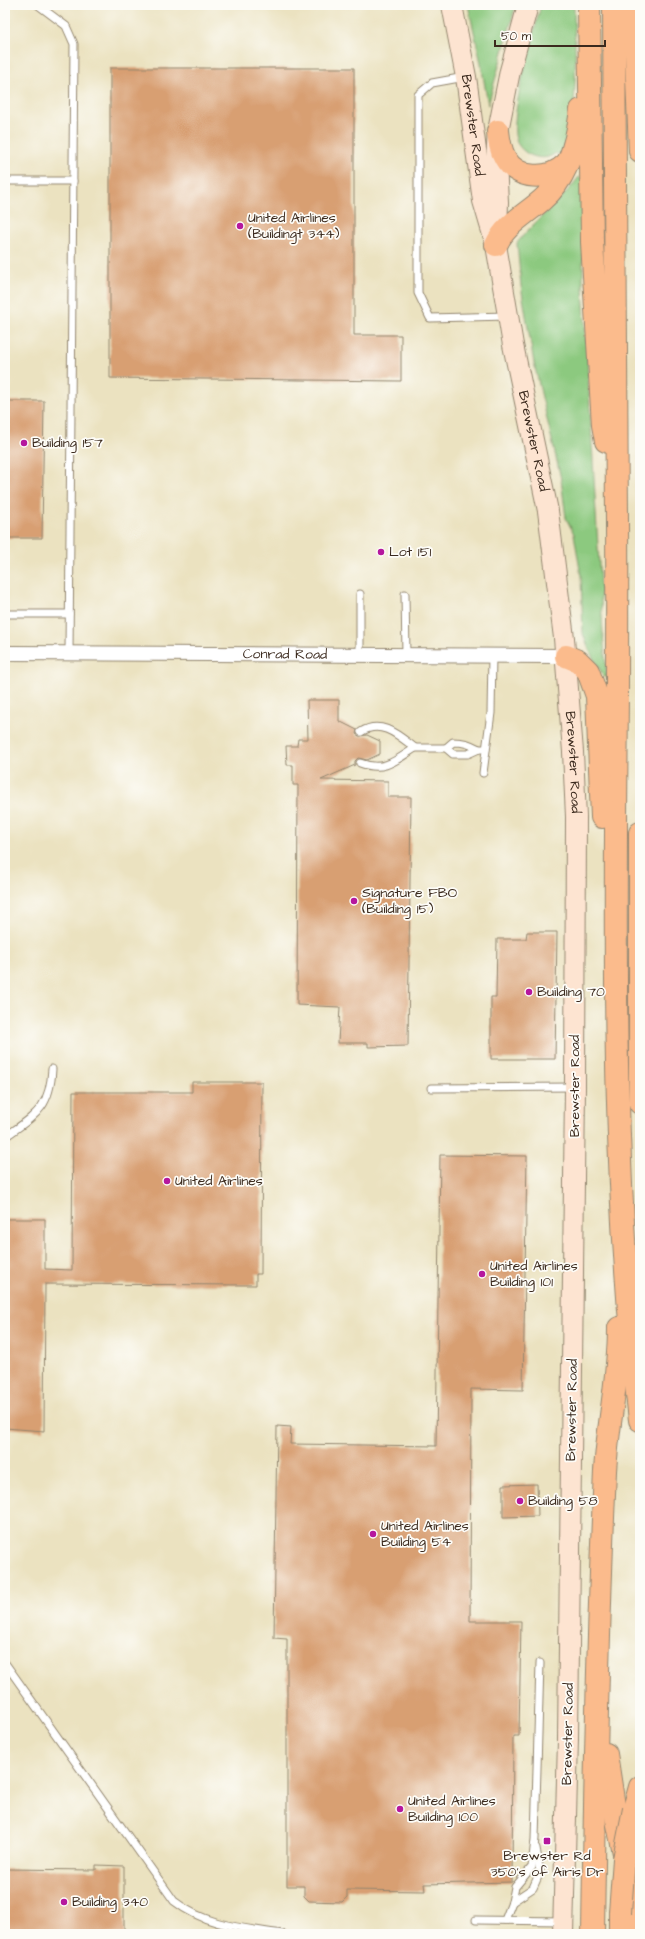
<svg xmlns="http://www.w3.org/2000/svg" width="645" height="1939" font-family="'Architects Daughter',sans-serif">
<rect width="100%" height="100%" fill="#fdfcf7"/>
<filter id="ink" filterUnits="userSpaceOnUse"><feTurbulence type="fractalNoise" baseFrequency=".025" numOctaves="2"/><feDisplacementMap in="SourceGraphic" scale="8" xChannelSelector="R" yChannelSelector="G"/><feConvolveMatrix kernelMatrix="1 2 1 2 8 2 1 2 1" color-interpolation-filters="sRGB"/></filter>
<filter id="wash" filterUnits="userSpaceOnUse"><feTurbulence type="fractalNoise" baseFrequency=".012" numOctaves="4" result="noise"/><feDisplacementMap in="SourceGraphic" scale="16" xChannelSelector="R" yChannelSelector="G"/><feGaussianBlur stdDeviation="0.9" result="paint"/><feColorMatrix in="noise" values="0 0 0 0 0 0 0 0 0 0 0 0 0 0 0 0 0 1.4 0 .05"/><feComposite in="paint" operator="in"/></filter>
<g filter="url(#wash)">
<rect width="100%" height="100%" fill="#ebe2c0"/>
<!-- green -->
<g fill="#8cc97f" stroke="#647a4e">
<path d="M468,5H516L488,105L481,63Z"/>
<path d="M541,5H574C574,40 582,131 558,155L556,153C549,158 542,159 533,156C526,154 518,147 516,140C509,115 534,33 541,5Z"/>
<path d="M579,177L583,179V287L603,634L607,677H604L592,656L583,634L581,576L574,534L566,518L561,479L534,363L521,286L517,243C536,219 560,202 579,177Z"/>
</g>
<g id="blocks">
<!-- building -->
<g fill="#d89f72">
<path d="M110,68H354V335H401V381L110,378Z"/>
<path d="M5,401H44L42,538H5Z"/>
<path d="M307,700H339V721L357,730L356,734L359,736L367,735L380,741V754L367,760L358,758L355,761V765L321,780L388,781V797H411L408,1046L368,1047V1043H338L340,1007L297,1005L298,785H293V765H287L286,746H297L298,739H308Z"/>
<path d="M527,932H557L555,1059H491V997H496L497,939H526Z"/>
<path d="M192,1082H262L261,1274H256V1285L45,1284L44,1431L5,1428V1219H45V1269L72,1270L73,1092H192Z"/>
<path d="M440,1155L527,1156L523,1390L471,1389L470,1621H521L519,1736H513L512,1882L424,1884L425,1891L347,1890V1897L342,1902L309,1901L304,1896V1886H287V1639L274,1638L277,1426L291,1427L290,1444L436,1446Z"/>
<path d="M537,1484L538,1516L503,1517V1485Z"/>
<path d="M96,1865L124,1866V1934H5V1869L96,1870Z"/>
</g>
</g>
</g>
<g filter="url(#ink)">
<use href="#blocks" fill-opacity="0" stroke="#93866f" stroke-width="1"/>
<g fill="none" stroke-linecap="round" stroke-linejoin="round">
<defs>
<g id="lane">
<path d="M38,5L66,26L74,44L69,653"/>
<path d="M465,77L432,83L418,95V293L430,318L507,316"/>
<path d="M5,181H73"/>
<path d="M360,594V654"/>
<path d="M405,594L406,655"/>
<path d="M5,614H69"/>
<path d="M415,748H446L453,754H468L479,749H486"/>
<path d="M446,748L453,742C464,742 470,744 479,749"/>
<path d="M360,763C384,772 395,761 415,748C398,735 381,719 361,732"/>
<path d="M483,773L491,713L492,656"/>
<path d="M431,1088L575,1087"/>
<path d="M5,1137C35,1115 50,1109 52,1069"/>
<path d="M5,1663L174,1901C206,1926 243,1928 282,1934"/>
<path d="M512,1902L533,1888L540,1872L536,1848"/>
<path d="M476,1920L563,1921"/>
<path d="M505,1920L512,1902L515,1887L532,1867L535,1839L540,1663"/>
</g>
<g id="street">
<path id="s1" d="M5,653L566,656"/>
</g>
<g id="secondary">
<path id="s2" d="M452,5L466,77L483,201L496,245L513,345L548,511L564,638L573,752L576,817L575,1087L568,1739L563,1934"/>
<path d="M497,231L498,202L496,162L498,131L510,71L528,5"/>
</g>
<g id="highway">
<path d="M589,5L592,242L603,425L606,441"/>
<path d="M614,5C616,235 618,465 617,695C615,938 611,1179 640,1420"/>
<path d="M634,5L640,151"/>
<path d="M498,131C499,140 500,149 505,158C517,180 549,181 566,164"/>
<path d="M496,245C505,225 526,214 542,200C567,179 577,142 581,110"/>
<path d="M566,656L578,661L588,671L597,696L602,817"/>
<path d="M640,833V1103"/>
<path d="M606,1754L614,1806L640,1929"/>
<path d="M634,1809L640,1787"/>
<path d="M593,1934C595,1780 598,1625 605,1471C608,1423 619,1376 619,1328"/>
<path d="M620,1934V1913"/>
</g>
</defs>
<!-- lane casing -->
<use href="#lane" stroke="#93866f" stroke-width="9"/>
<!-- street casing -->
<use href="#street" stroke="#93866f" stroke-width="16"/>
<!-- secondary casing -->
<use href="#secondary" stroke="#93866f" stroke-width="22"/>
<!-- highway casing -->
<use href="#highway" stroke="#93866f" stroke-width="24"/>
<!-- lane -->
<use href="#lane" stroke="#fff" stroke-width="7"/>
<!-- street -->
<use href="#street" stroke="#fff" stroke-width="14"/>
<!-- secondary -->
<use href="#secondary" stroke="#fde4d1" stroke-width="20"/>
<!-- highway -->
<use href="#highway" stroke="#fbbb8c" stroke-width="22"/>
<defs>
<path id="highway-bridge" d="M620,1913L624,1859L634,1809"/>
</defs>
<!-- highway-bridge casing -->
<use href="#highway-bridge" stroke="#93866f" stroke-width="24" stroke-linecap="butt"/>
<!-- highway-bridge -->
<use href="#highway-bridge" stroke="#fbbb8c" stroke-width="22"/>
</g>
</g>
<!-- markers -->
<g fill="#b5179e" stroke="#fdfcf7" stroke-width="1.5">
<circle cx="240" cy="226" r="4"/>
<circle cx="24" cy="443" r="4"/>
<circle cx="381" cy="552" r="4"/>
<circle cx="354" cy="901" r="4"/>
<circle cx="529" cy="992" r="4"/>
<circle cx="167" cy="1181" r="4"/>
<circle cx="482" cy="1274" r="4"/>
<circle cx="520" cy="1501" r="4"/>
<circle cx="373" cy="1534" r="4"/>
<circle cx="400" cy="1809" r="4"/>
<rect x="543" y="1837" width="8" height="8" rx="2"/>
<circle cx="64" cy="1902" r="4"/>
</g>
<g text-anchor="middle" dominant-baseline="central" stroke-width="3.5" stroke-linejoin="round" paint-order="stroke">
<!-- street labels -->
<g font-size="14" fill="#3b2a1e" stroke="#fdfcf7">
<text stroke="none"><textPath href="#s2" startOffset="122">Brewster Road</textPath></text>
<text stroke="none"><textPath href="#s2" startOffset="444">Brewster Road</textPath></text>
<text stroke="none"><textPath href="#s1" startOffset="280">Conrad Road</textPath></text>
<text stroke="none"><textPath href="#s2" startOffset="768">Brewster Road</textPath></text>
<text transform="translate(575 1086) rotate(-90)">Brewster Road</text>
<text transform="translate(572 1410) rotate(-89)">Brewster Road</text>
<text transform="translate(568 1734) rotate(-89)">Brewster Road</text>
</g>
<!-- poi labels -->
<g font-size="14" fill="#3b2a1e" stroke="#fdfcf7" text-anchor="start">
<text x="248" y="218">United Airlines<tspan x="248" dy="16">(Buildingt 344)</tspan></text>
<text x="32" y="443">Building 157</text>
<text x="389" y="552">Lot 151</text>
<text x="362" y="893">Signature FBO<tspan x="362" dy="16">(Building 15)</tspan></text>
<text x="537" y="992">Building 70</text>
<text x="175" y="1181">United Airlines</text>
<text x="490" y="1266">United Airlines<tspan x="490" dy="16">Building 101</tspan></text>
<text x="528" y="1501">Building 58</text>
<text x="381" y="1526">United Airlines<tspan x="381" dy="16">Building 54</tspan></text>
<text x="408" y="1801">United Airlines<tspan x="408" dy="16">Building 100</tspan></text>
<text x="547" y="1856" text-anchor="middle">Brewster Rd<tspan x="547" dy="16">350's of Airis Dr</tspan></text>
<text x="72" y="1902">Building 340</text>
</g>
</g>
<!-- margin -->
<rect width="645" height="1939" fill="none" stroke="#fdfcf7" stroke-width="20"/>
<!-- scale -->
<path d="M495 40v6h110v-6" fill="none" stroke="#3b2a1e" stroke-width="2"/>
<text x="501" y="40" font-size="12" fill="#3b2a1e" stroke="#fdfcf7" stroke-width="3" paint-order="stroke">50 m</text>
</svg>
